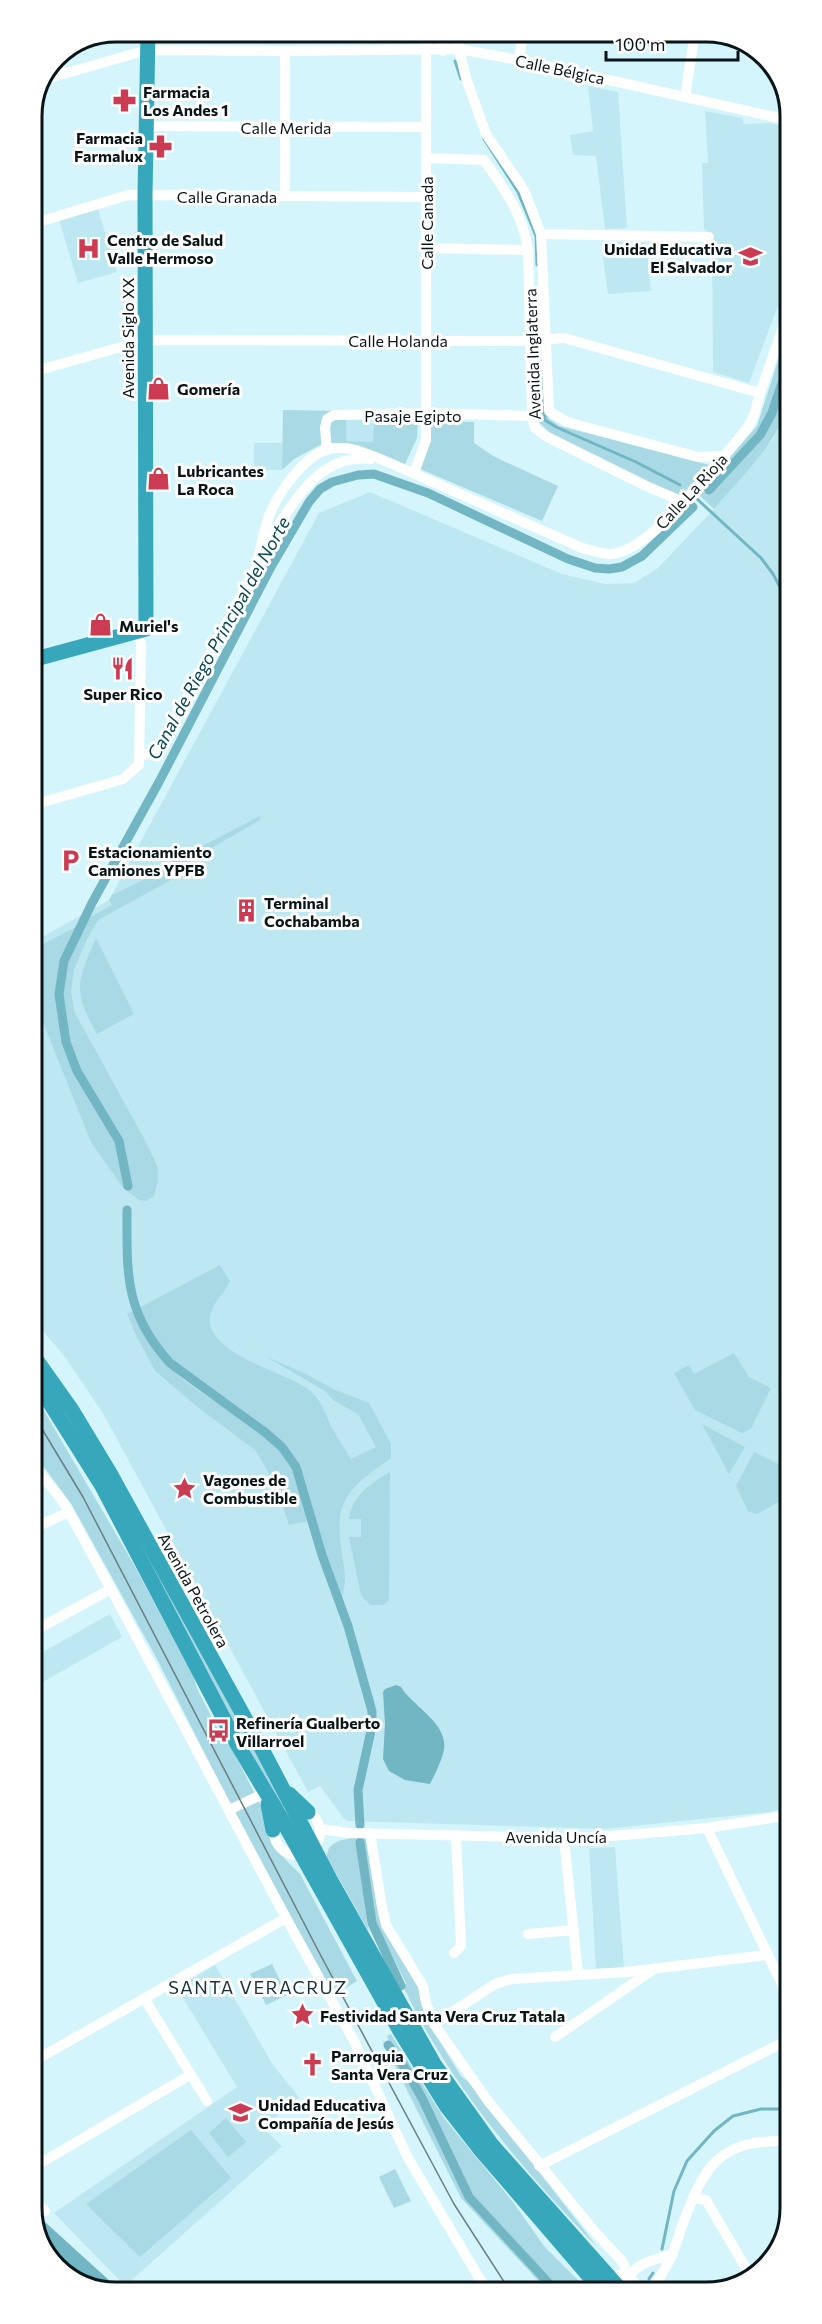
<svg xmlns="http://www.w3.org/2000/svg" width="822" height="2324" font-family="Commissioner,sans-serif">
<rect width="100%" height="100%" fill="#d5f5fc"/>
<!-- built -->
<g fill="#bee8f1">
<path d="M588,86L618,92L627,228L605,229L596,156L573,155L570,135L593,131Z"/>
<path d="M705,111L742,118L744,124L768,123L788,127V279L749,383L713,372L712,235L704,229L702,163H708Z"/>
<path d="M98,209L117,272L78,283L59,220Z"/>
<path d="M601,242L646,243L651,291L608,294Z"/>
<path d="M788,400L790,1807L770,1812L605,1829L348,1821L344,1819L320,1786L308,1792L104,1415L65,1357L33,1319V942L109,900L319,513L370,492L562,574L605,584L634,583L658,568L714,509L774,438Z"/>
<path d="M346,420H374L373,442L345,441Z"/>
<rect x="254" y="443" width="28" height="27"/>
<path d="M110,1614L122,1637L34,1687V1657Z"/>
<path d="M615,1847L624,1968L596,1969L589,1848Z"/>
<path d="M215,1965L273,2065L299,2097L263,2128L282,2146L125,2286L54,2213L237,2087L177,1988Z"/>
</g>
<!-- green -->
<g fill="#a8d9e4">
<path d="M788,330C788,352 791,377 788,399C783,439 739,479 714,509L698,494L757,426Z"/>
<path d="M544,345L546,411L549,419L560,426L709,465L680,497L549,432L539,422L537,412L535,346Z"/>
<path d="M283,410L346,411V441L373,442L374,420L418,421L417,438L405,464L322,444L294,459L282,470Z"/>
<path d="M431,421L474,422V443L495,457L558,486L542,521L420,469Z"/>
<path d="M260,816V820L191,860L169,881L98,920L86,941L74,970L71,992L75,1013L147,1144L158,1168V1181L154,1196L147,1201L139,1200L123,1188L91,1142L34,1000L33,949L86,922L88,918L112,905L109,900L112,895L143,880L166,860L168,864Z"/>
<path d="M96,938L134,1014L97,1034C73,991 76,983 96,938Z"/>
<path d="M220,1265L230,1281C225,1293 215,1300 211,1312C198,1352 286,1372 308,1389C320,1398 325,1412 330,1424C336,1436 344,1448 351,1459L376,1447L358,1414L333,1400L325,1391L265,1356L304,1373L333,1389L369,1403L391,1444V1458C348,1489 333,1499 342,1554C345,1573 347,1582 341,1601L297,1464C263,1413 200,1393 160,1348C151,1338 145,1321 139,1308Z"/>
<path d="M134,1311C141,1326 147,1342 158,1355C195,1400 258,1416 290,1464C299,1478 304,1505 309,1521L289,1525L273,1480L255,1450L195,1405L155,1371L135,1333L127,1313Z"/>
<path d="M734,1353L749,1377L771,1388L751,1429L742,1433L695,1410L674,1373L689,1365L694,1374Z"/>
<path d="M33,1361L94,1454L285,1806L283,1807L251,1757L33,1369Z"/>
<path d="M33,1392L133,1563L193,1676L198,1691L223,1738L232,1749L267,1818L272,1841L279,1853L300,1874L357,1981L334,1995L242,1827L157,1659L72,1505L33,1452Z"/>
<path d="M702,1424L745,1447L729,1474Z"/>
<path d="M754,1452L789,1469V1496L757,1514L748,1511L736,1486Z"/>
<path d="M390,1472L389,1600L383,1605H370L361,1595L349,1537H361V1519H349C352,1496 371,1483 390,1472Z"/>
<path d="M356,1838L367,1922L369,1932L327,1857C327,1841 343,1839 356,1838Z"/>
<path d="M362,1838H366L379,1917L418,1986L426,2019L461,2076L470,2083L598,2248C525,2172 449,2084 404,1988L406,1983L375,1922Z"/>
<path d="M272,1964L287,1995L266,2005L250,1974Z"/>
<path d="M391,2034L444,2118L513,2202L544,2246L582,2284L585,2290H560L475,2200C459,2176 450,2147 437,2121C424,2093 408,2065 389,2042L387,2036Z"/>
<path d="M381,2038L417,2095L467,2199L552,2290H547L461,2198Z"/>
<path d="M226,2118L246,2142L228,2157L209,2133Z"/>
<path d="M191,2130L231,2178L140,2257L86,2204Z"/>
<path d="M395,2169L411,2201L394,2208L379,2177Z"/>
</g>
<!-- water -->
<g fill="#72b5c3">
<path d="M396,1685L401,1687C414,1708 452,1725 443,1754C440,1764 435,1774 430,1784L405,1780L389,1771L383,1759L385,1724L383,1692L385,1689Z"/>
<path d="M34,2212L122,2292H110L68,2276L34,2230Z"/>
</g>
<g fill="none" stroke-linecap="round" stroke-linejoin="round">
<!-- stream -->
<g stroke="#72b5c3" stroke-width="3">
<path d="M455,61L461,79"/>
<path d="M484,139L518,192L536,236L537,265"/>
<path d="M542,379L545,420L556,427L636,462L680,485"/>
<path d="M696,498L761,558L773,574L788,602"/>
<path d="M662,2249L674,2191L687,2161L714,2131L733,2116L761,2109H790"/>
<path d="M649,2279L653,2273"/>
</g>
<!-- canal -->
<g stroke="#72b5c3" stroke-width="9">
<path d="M709,490L760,435L772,413L788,365"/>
<path d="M128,1186L119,1141L77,1071L66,1042L59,994L64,961L92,903L159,782L271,567L309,502L320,489L332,482L358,475L374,474L428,493L568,559L595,568L609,569L622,567L642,556L693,507"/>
<path d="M127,1210C127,1273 124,1312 170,1363L266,1433L282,1447L296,1467L322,1555L348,1626L372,1711V1726L358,1790L360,1825"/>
<path d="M360,1842L372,1923L401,1986"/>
<path d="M388,2045L405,2068L422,2098L469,2197L555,2290"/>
</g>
<!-- minor -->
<g stroke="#fff" stroke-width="10">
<path d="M443,32V51"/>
<path d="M457,32L459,49L466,78L486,134L524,190L541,234L549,411L567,422L698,457L725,456"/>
<path d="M57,56L62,74"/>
<path d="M519,60L523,32"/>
<path d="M46,79L147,50L285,51L459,49L519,60L788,120"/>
<path d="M685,97L695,32"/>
<path d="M146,126L426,127"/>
<path d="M426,158L484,160C504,189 523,213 528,250L532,416L535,428L547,437L646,486L684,502"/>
<path d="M285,196V51"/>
<path d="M32,224L128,195L426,197"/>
<path d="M541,234L709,237"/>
<path d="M427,248L528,250"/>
<path d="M32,372L146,340L531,341L564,338L760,393"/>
<path d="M327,450L325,428L327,419L334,415L424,413L532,416"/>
<path d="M414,473L426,440V32"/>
<path d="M255,570C260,552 263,533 269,516C279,492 306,451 334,448C352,446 367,454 383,460L582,548C591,550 601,554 610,554C650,554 723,457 748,427L754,415L760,393L788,313"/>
<path d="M141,755L155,753L167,735L278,526C300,491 325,454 371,459"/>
<path d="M33,805L123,779L139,765L141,644L136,631"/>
<path d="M33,1464L64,1503L111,1589L286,1918L354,2041L408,2158L487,2291"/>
<path d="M34,1528L69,1512"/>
<path d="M34,1631L111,1589"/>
<circle cx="297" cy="1832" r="23"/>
<path d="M229,1810L265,1793"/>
<path d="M707,1828L790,2001"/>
<path d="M320,1829L349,1833L564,1838L612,1836L707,1828L790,1815"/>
<path d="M370,1833L382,1907L386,1925L423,1986L426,2003L434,2024L488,2101L595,2232L622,2261L626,2270V2276"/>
<path d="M564,1838L578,1974"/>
<path d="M528,1934L574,1930"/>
<path d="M454,1953L461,1946L456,1835"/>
<path d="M144,1998L207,2101"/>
<path d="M434,2024L495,1984L511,1979L627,1972L767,1955"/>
<path d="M555,2037L654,1969"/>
<path d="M34,2061L286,1918"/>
<path d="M539,2166L790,2039"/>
<path d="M34,2167L190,2075"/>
<path d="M693,2198L706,2200L750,2275"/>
<path d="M34,2201L45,2211"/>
<path d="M619,2275L630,2277L640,2290"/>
<path d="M630,2277C636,2262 659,2259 673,2254"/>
<path d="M647,2290C657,2284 661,2275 667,2265C674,2253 677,2240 682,2226C705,2164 719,2139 790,2141"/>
</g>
<!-- highway -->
<g stroke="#37a7bb" stroke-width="15">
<path d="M32,660L146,629L145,195L148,32"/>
<path d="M33,1355L72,1410L110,1473L263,1751L331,1881L434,2064L492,2145L621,2290"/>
<path d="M33,1376L102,1486L237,1744L280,1816L400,2031L447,2107L479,2148L601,2290"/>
<path d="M289,1794L308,1812"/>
<path d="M268,1804L273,1830"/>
</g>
<!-- tram -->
<path stroke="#697e83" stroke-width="1.5" d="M33,1414L83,1497L321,1956L454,2204L510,2291"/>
</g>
<!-- icons -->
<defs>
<symbol id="pharmacy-bare" viewBox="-9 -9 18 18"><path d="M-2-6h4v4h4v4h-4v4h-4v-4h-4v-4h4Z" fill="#cb3b52" stroke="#fff" stroke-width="2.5" paint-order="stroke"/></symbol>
<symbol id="hospital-bare" viewBox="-9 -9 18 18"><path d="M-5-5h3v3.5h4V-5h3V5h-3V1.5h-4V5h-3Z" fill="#cb3b52" stroke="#fff" stroke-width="2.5" paint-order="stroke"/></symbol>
<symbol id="school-bare" viewBox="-9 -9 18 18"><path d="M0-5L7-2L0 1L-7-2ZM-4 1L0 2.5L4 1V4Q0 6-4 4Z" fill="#cb3b52" stroke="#fff" stroke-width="2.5" paint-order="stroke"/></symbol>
<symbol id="shop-bare" viewBox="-9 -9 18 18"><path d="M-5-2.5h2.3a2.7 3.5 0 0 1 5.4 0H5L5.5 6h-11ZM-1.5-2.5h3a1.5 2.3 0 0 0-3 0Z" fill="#cb3b52" stroke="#fff" stroke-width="2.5" paint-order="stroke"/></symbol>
<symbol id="restaurant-bare" viewBox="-9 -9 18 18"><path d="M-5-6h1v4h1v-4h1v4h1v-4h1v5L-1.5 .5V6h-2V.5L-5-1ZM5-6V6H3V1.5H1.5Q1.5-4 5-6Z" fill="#cb3b52" stroke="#fff" stroke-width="2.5" paint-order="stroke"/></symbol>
<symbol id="parking-bare" viewBox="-9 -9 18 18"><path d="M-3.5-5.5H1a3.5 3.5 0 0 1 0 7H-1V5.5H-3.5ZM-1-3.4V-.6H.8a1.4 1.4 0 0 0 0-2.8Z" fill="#cb3b52" stroke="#fff" stroke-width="2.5" paint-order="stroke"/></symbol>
<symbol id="building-bare" viewBox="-9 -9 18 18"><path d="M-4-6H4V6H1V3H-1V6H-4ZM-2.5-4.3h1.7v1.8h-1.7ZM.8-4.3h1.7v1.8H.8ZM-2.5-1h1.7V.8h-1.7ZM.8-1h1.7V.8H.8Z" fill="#cb3b52" stroke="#fff" stroke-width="2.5" paint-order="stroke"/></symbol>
<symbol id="sight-bare" viewBox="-9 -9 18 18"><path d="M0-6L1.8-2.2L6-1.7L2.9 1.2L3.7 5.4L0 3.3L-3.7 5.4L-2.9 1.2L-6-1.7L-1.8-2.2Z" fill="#cb3b52" stroke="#fff" stroke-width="2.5" paint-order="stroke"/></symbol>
<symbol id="bus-bare" viewBox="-9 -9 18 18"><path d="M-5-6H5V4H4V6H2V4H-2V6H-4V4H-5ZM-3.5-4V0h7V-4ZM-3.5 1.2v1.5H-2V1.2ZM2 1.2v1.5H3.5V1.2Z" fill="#cb3b52" stroke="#fff" stroke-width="2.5" paint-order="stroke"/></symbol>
<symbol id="church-bare" viewBox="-9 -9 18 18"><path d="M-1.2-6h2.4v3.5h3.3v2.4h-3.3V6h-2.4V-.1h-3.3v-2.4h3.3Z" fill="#cb3b52" stroke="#fff" stroke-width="2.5" paint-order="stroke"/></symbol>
</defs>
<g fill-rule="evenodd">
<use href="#pharmacy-bare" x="108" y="84" width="33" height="33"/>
<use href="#pharmacy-bare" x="144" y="130" width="33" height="33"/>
<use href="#hospital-bare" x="72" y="232" width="33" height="33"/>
<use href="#school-bare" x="734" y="240" width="33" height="33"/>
<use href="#shop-bare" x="142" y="372" width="33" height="33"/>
<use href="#shop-bare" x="142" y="462" width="33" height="33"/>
<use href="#shop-bare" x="84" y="608" width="33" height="33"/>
<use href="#restaurant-bare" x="106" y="652" width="33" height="33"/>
<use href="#parking-bare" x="54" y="844" width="33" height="33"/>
<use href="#building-bare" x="230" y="894" width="33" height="33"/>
<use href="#sight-bare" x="168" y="1472" width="33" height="33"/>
<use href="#bus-bare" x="202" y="1714" width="33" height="33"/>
<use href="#sight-bare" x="286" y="1998" width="33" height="33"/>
<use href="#church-bare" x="296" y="2048" width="33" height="33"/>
<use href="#school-bare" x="224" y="2096" width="33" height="33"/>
</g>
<g text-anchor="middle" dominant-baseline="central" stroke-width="6" stroke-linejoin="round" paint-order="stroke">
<!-- street labels -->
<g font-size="16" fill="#0a1518" stroke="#fff">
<text transform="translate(560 69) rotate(12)">Calle Bélgica</text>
<text x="286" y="127">Calle Merida</text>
<text x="227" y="196">Calle Granada</text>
<text transform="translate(426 223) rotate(-90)">Calle Canada</text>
<text transform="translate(127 338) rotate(-90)">Avenida Siglo XX</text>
<text x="398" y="340">Calle Holanda</text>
<text transform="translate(532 354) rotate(-92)">Avenida Inglaterra</text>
<text x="413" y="415">Pasaje Egipto</text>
<text transform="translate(691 491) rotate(-47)">Calle La Rioja</text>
<text transform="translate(194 1590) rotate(61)">Avenida Petrolera</text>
<text x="556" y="1836">Avenida Uncía</text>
</g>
<!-- poi labels -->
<g font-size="16" font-weight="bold" fill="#0a1518" stroke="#fff" text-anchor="start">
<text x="143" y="91">Farmacia<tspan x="143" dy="18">Los Andes 1</tspan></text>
<text x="143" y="137" text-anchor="end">Farmacia<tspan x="143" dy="18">Farmalux</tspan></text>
<text x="107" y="239">Centro de Salud<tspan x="107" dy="18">Valle Hermoso</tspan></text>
<text x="732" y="248" text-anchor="end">Unidad Educativa<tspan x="732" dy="18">El Salvador</tspan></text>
<text x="177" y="388">Gomería</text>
<text x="177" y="470">Lubricantes<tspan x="177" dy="18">La Roca</tspan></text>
<text x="119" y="625">Muriel's</text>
<text x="123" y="693" text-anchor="middle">Super Rico</text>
<text x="88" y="851">Estacionamiento<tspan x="88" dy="18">Camiones YPFB</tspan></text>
<text x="264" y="902">Terminal<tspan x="264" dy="18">Cochabamba</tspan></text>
<text x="203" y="1479">Vagones de<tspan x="203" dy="18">Combustible</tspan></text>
<text x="236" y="1722">Refinería Gualberto<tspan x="236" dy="18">Villarroel</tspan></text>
<text x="320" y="2015">Festividad Santa Vera Cruz Tatala</text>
<text x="331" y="2055">Parroquia<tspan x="331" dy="18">Santa Vera Cruz</tspan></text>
<text x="258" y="2104">Unidad Educativa<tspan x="258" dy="18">Compañía de Jesús</tspan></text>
</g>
<!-- water labels -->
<g font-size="18" font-style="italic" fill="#074651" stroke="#fff">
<text transform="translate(218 638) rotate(-61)">Canal de Riego Principal del Norte</text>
</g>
<!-- neighbourhood labels -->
<g font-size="18" letter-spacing="1.5" fill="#183339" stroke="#fff">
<text x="258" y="1987">SANTA VERACRUZ</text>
</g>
</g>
<!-- crop -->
<path d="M0 0H822V2324H0ZM116 42H706A74 74 0 0 1 780 116V2208A74 74 0 0 1 706 2282H116A74 74 0 0 1 42 2208V116A74 74 0 0 1 116 42Z" fill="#fff" fill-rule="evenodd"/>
<path fill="none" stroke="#0a1518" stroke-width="3" d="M116 42H706A74 74 0 0 1 780 116V2208A74 74 0 0 1 706 2282H116A74 74 0 0 1 42 2208V116A74 74 0 0 1 116 42Z"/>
<!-- scale -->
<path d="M606 51v9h132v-9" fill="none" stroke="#0a1518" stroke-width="3"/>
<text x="615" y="51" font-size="18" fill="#0a1518" stroke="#ffffff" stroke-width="4.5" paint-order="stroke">100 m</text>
</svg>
